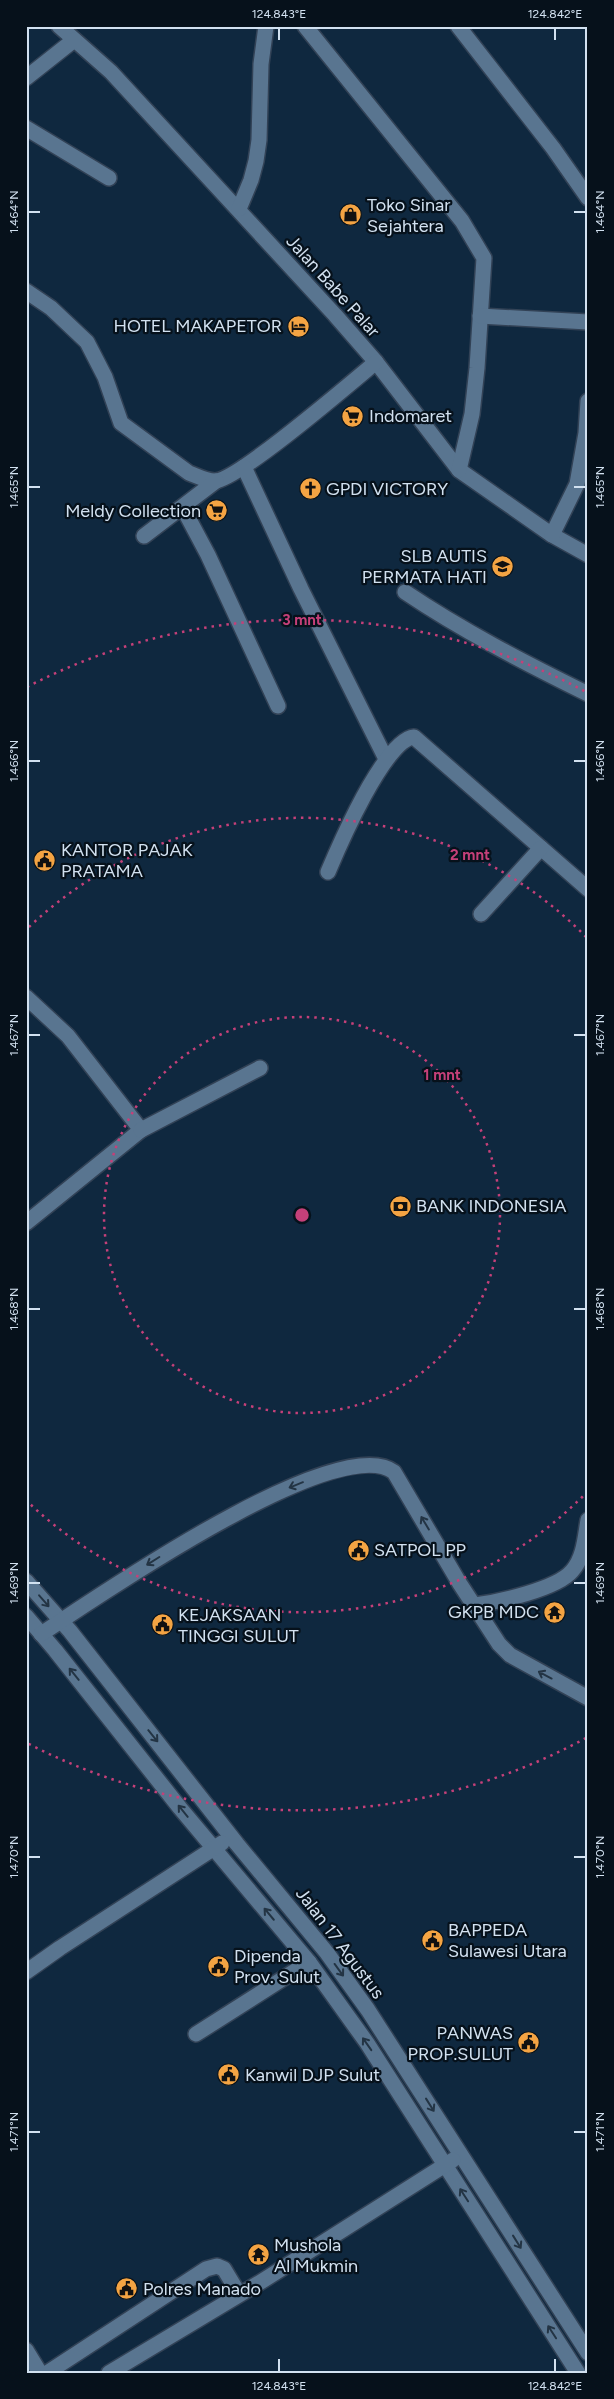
<svg xmlns="http://www.w3.org/2000/svg" width="614" height="2399" font-family="Figtree,sans-serif">
<rect width="100%" height="100%" fill="#0f283f"/>
<g fill="none" stroke-linecap="round" stroke-linejoin="round">
<defs>
<g id="minor">
<path d="M59,26L111,72L335,315L376,362L459,470L552,535L588,555"/>
<path d="M305,26L462,221L484,258L477,368L472,414L459,470"/>
<path d="M458,26L553,148L588,198"/>
<path d="M26,78L74,40"/>
<path d="M26,128L109,178"/>
<path d="M239,209L251,180L256,161L259,140L261,64L266,26"/>
<path d="M26,291L51,308L87,342L105,377L121,423L189,473C197,476 206,481 215,481C238,480 352,382 376,362"/>
<path d="M480,316L588,322"/>
<path d="M244,467L301,589L386,759"/>
<path d="M183,508L208,555L278,706"/>
<path d="M552,535L577,484L586,433L588,401"/>
<path d="M144,536L216,481"/>
<path d="M405,592C463,631 525,663 588,694"/>
<path d="M328,872C339,846 385,739 414,737L588,889"/>
<path d="M481,914L541,848"/>
<path d="M26,997L68,1036L141,1130L26,1223"/>
<path d="M141,1130L260,1068"/>
<path d="M26,1581L70,1631L237,1844L327,1953L368,2010L588,2353"/>
<path d="M475,1605C498,1602 557,1589 572,1571C584,1558 585,1537 588,1520"/>
<path d="M26,1616L55,1650L180,1808L309,1962L367,2043L578,2373"/>
<path d="M41,1634C96,1598 338,1430 394,1472L460,1584L499,1644L510,1655L588,1698"/>
<path d="M26,1972L60,1948L222,1843"/>
<path d="M196,2034L309,1962"/>
<path d="M26,2350L40,2373"/>
<path d="M47,2373L206,2269L217,2266L224,2269L239,2294"/>
<path d="M109,2373L259,2283L453,2160"/>
</g>
</defs>
<!-- minor casing -->
<use href="#minor" stroke="#324256" stroke-width="18"/>
<!-- minor -->
<use href="#minor" stroke="#597590" stroke-width="15"/>
</g>
<!-- one-way arrows -->
<defs><path id="oneway-shaft" d="M-6 0H5M1.5-3L5.5 0L1.5 3" fill="none" stroke-width="1.6" stroke-linecap="round" stroke-linejoin="round" transform="scale(1.25)"/></defs>
<g stroke="#233444">
<use href="#oneway-shaft" transform="translate(296 1485) rotate(158)"/>
<use href="#oneway-shaft" transform="translate(425 1523) rotate(-121)"/>
<use href="#oneway-shaft" transform="translate(153 1561) rotate(148)"/>
<use href="#oneway-shaft" transform="translate(44 1601) rotate(49)"/>
<use href="#oneway-shaft" transform="translate(74 1674) rotate(-129)"/>
<use href="#oneway-shaft" transform="translate(545 1675) rotate(-152)"/>
<use href="#oneway-shaft" transform="translate(153 1736) rotate(51)"/>
<use href="#oneway-shaft" transform="translate(183 1811) rotate(-129)"/>
<use href="#oneway-shaft" transform="translate(269 1914) rotate(-130)"/>
<use href="#oneway-shaft" transform="translate(339 1970) rotate(54)"/>
<use href="#oneway-shaft" transform="translate(367 2044) rotate(-125)"/>
<use href="#oneway-shaft" transform="translate(430 2105) rotate(58)"/>
<use href="#oneway-shaft" transform="translate(464 2195) rotate(-123)"/>
<use href="#oneway-shaft" transform="translate(517 2242) rotate(58)"/>
<use href="#oneway-shaft" transform="translate(552 2332) rotate(-123)"/>
</g>
<!-- ticks -->
<path fill="none" stroke="#d2e1f0" stroke-width="2" d="M279,28V40M555,28V40M28,212H40M574,212H586M28,487H40M574,487H586M28,761H40M574,761H586M28,1035H40M574,1035H586M28,1309H40M574,1309H586M28,1583H40M574,1583H586M28,1857H40M574,1857H586M28,2132H40M574,2132H586M279,2359V2372M555,2359V2372"/>
<!-- distance rings -->
<g fill="none" stroke="#c54079" stroke-width="2.5" stroke-dasharray="2.5 5">
<circle cx="302" cy="1215" r="198"/>
<path d="M588 1491A397 397 0 0 1 29 1503M29 927A397 397 0 0 1 588 939"/>
<path d="M586 1738A595 595 0 0 1 27 1743M27 687A595 595 0 0 1 586 692"/>
</g>
<!-- icons -->
<defs>
<symbol id="shop-disc" viewBox="-11 -11 22 22"><circle r="9.5" fill="#f4a443" stroke="#06111b"/><path d="M-5-2.5h2.3a2.7 3.5 0 0 1 5.4 0H5L5.5 6h-11ZM-1.5-2.5h3a1.5 2.3 0 0 0-3 0Z" fill="#111"/></symbol>
<symbol id="hotel-disc" viewBox="-11 -11 22 22"><circle r="9.5" fill="#f4a443" stroke="#06111b"/><path d="M-6-4.5h1.5V1H6V5H4.5V3h-9V5H-6ZM-4 0a1.8 1.8 0 1 1 3.6 0ZM.5 0V-2.5h3Q6-2.5 6 0Z" fill="#111"/></symbol>
<symbol id="supermarket-disc" viewBox="-11 -11 22 22"><circle r="9.5" fill="#f4a443" stroke="#06111b"/><path d="M-6-5.5h2.5l.6 2H6L4.5 2H-2.5L-4.4-4H-6ZM-1.5 3.2a1.3 1.3 0 1 0 .1 0ZM3 3.2a1.3 1.3 0 1 0 .1 0Z" fill="#111"/></symbol>
<symbol id="church-disc" viewBox="-11 -11 22 22"><circle r="9.5" fill="#f4a443" stroke="#06111b"/><path d="M-1.2-6h2.4v3.5h3.3v2.4h-3.3V6h-2.4V-.1h-3.3v-2.4h3.3Z" fill="#111"/></symbol>
<symbol id="school-disc" viewBox="-11 -11 22 22"><circle r="9.5" fill="#f4a443" stroke="#06111b"/><path d="M0-5L7-2L0 1L-7-2ZM-4 1L0 2.5L4 1V4Q0 6-4 4Z" fill="#111"/></symbol>
<symbol id="civic-disc" viewBox="-11 -11 22 22"><circle r="9.5" fill="#f4a443" stroke="#06111b"/><path d="M-.6-6.5H3V-4.5H.6V-3L4-1V1h2V6H-6V1h2V-1L-.6-3ZM-1.2 2.5V6h2.4V2.5Z" fill="#111"/></symbol>
<symbol id="bank-disc" viewBox="-11 -11 22 22"><circle r="9.5" fill="#f4a443" stroke="#06111b"/><path d="M-6-4H6V4H-6ZM0-2.3a2.3 2.3 0 1 0 0 4.6a2.3 2.3 0 1 0 0-4.6Z" fill="#111"/></symbol>
<symbol id="temple-disc" viewBox="-11 -11 22 22"><circle r="9.5" fill="#f4a443" stroke="#06111b"/><path d="M0-6L5-2H3V0L6.5 2.5H4V6H1.5V3h-3V6H-4V2.5H-6.5L-3 0V-2H-5Z" fill="#111"/></symbol>
</defs>
<g fill-rule="evenodd">
<use href="#shop-disc" x="338" y="202" width="25" height="25"/>
<use href="#hotel-disc" x="286" y="314" width="25" height="25"/>
<use href="#supermarket-disc" x="340" y="404" width="25" height="25"/>
<use href="#church-disc" x="298" y="476" width="25" height="25"/>
<use href="#supermarket-disc" x="204" y="498" width="25" height="25"/>
<use href="#school-disc" x="490" y="554" width="25" height="25"/>
<use href="#civic-disc" x="32" y="848" width="25" height="25"/>
<use href="#bank-disc" x="388" y="1194" width="25" height="25"/>
<use href="#civic-disc" x="346" y="1538" width="25" height="25"/>
<use href="#temple-disc" x="542" y="1600" width="25" height="25"/>
<use href="#civic-disc" x="150" y="1612" width="25" height="25"/>
<use href="#civic-disc" x="420" y="1928" width="25" height="25"/>
<use href="#civic-disc" x="206" y="1954" width="25" height="25"/>
<use href="#civic-disc" x="516" y="2030" width="25" height="25"/>
<use href="#civic-disc" x="216" y="2062" width="25" height="25"/>
<use href="#temple-disc" x="246" y="2242" width="25" height="25"/>
<use href="#civic-disc" x="114" y="2276" width="25" height="25"/>
</g>
<g text-anchor="middle" dominant-baseline="central" stroke-width="4.5" stroke-linejoin="round" paint-order="stroke">
<!-- poi labels -->
<g font-size="18" fill="#d2e1f0" stroke="#06111b" text-anchor="start">
<text x="367" y="205">Toko Sinar<tspan x="367" dy="21">Sejahtera</tspan></text>
<text x="282" y="326" text-anchor="end">HOTEL MAKAPETOR</text>
<text x="369" y="416">Indomaret</text>
<text x="326" y="489">GPDI VICTORY</text>
<text x="201" y="511" text-anchor="end">Meldy Collection</text>
<text x="487" y="556" text-anchor="end">SLB AUTIS<tspan x="487" dy="21">PERMATA HATI</tspan></text>
<text x="61" y="850">KANTOR PAJAK<tspan x="61" dy="21">PRATAMA</tspan></text>
<text x="416" y="1206">BANK INDONESIA</text>
<text x="374" y="1550">SATPOL PP</text>
<text x="539" y="1612" text-anchor="end">GKPB MDC</text>
<text x="178" y="1615">KEJAKSAAN<tspan x="178" dy="21">TINGGI SULUT</tspan></text>
<text x="448" y="1930">BAPPEDA<tspan x="448" dy="21">Sulawesi Utara</tspan></text>
<text x="234" y="1956">Dipenda<tspan x="234" dy="21">Prov. Sulut</tspan></text>
<text x="513" y="2033" text-anchor="end">PANWAS<tspan x="513" dy="21">PROP.SULUT</tspan></text>
<text x="245" y="2075">Kanwil DJP Sulut</text>
<text x="274" y="2245">Mushola<tspan x="274" dy="21">Al Mukmin</tspan></text>
<text x="143" y="2289">Polres Manado</text>
</g>
<!-- street labels -->
<g font-size="18" fill="#d2e1f0" stroke="#06111b">
<text transform="translate(333 286) rotate(48)">Jalan Babe Palar</text>
<text transform="translate(340 1943) rotate(53)">Jalan 17 Agustus</text>
</g>
</g>
<circle cx="302" cy="1215" r="8" fill="#c54079" stroke="#06111b" stroke-width="2.5"/>
<g font-size="15" text-anchor="middle" font-weight="bold" fill="#c54079" stroke="#06111b" stroke-width="4.5" stroke-linejoin="round" paint-order="stroke">
<text x="302" y="625">3 mnt</text>
<text x="470" y="860">2 mnt</text>
<text x="442" y="1080">1 mnt</text>
</g>
<!-- border -->
<rect width="614" height="2399" fill="none" stroke="#06111b" stroke-width="55"/>
<rect x="28" y="28" width="558" height="2344" fill="none" stroke="#d2e1f0" stroke-width="2"/>
<g font-size="12" text-anchor="middle" fill="#d2e1f0">
<text x="279" y="18">124.843°E</text>
<text x="555" y="18">124.842°E</text>
<text transform="translate(600 212) rotate(-90)" y="4">1.464°N</text>
<text transform="translate(14 212) rotate(-90)" y="4">1.464°N</text>
<text transform="translate(600 487) rotate(-90)" y="4">1.465°N</text>
<text transform="translate(14 487) rotate(-90)" y="4">1.465°N</text>
<text transform="translate(600 761) rotate(-90)" y="4">1.466°N</text>
<text transform="translate(14 761) rotate(-90)" y="4">1.466°N</text>
<text transform="translate(14 1035) rotate(-90)" y="4">1.467°N</text>
<text transform="translate(600 1035) rotate(-90)" y="4">1.467°N</text>
<text transform="translate(14 1309) rotate(-90)" y="4">1.468°N</text>
<text transform="translate(600 1309) rotate(-90)" y="4">1.468°N</text>
<text transform="translate(14 1583) rotate(-90)" y="4">1.469°N</text>
<text transform="translate(600 1583) rotate(-90)" y="4">1.469°N</text>
<text transform="translate(14 1857) rotate(-90)" y="4">1.470°N</text>
<text transform="translate(600 1857) rotate(-90)" y="4">1.470°N</text>
<text transform="translate(14 2132) rotate(-90)" y="4">1.471°N</text>
<text transform="translate(600 2132) rotate(-90)" y="4">1.471°N</text>
<text x="279" y="2390">124.843°E</text>
<text x="555" y="2390">124.842°E</text>
</g>
</svg>
